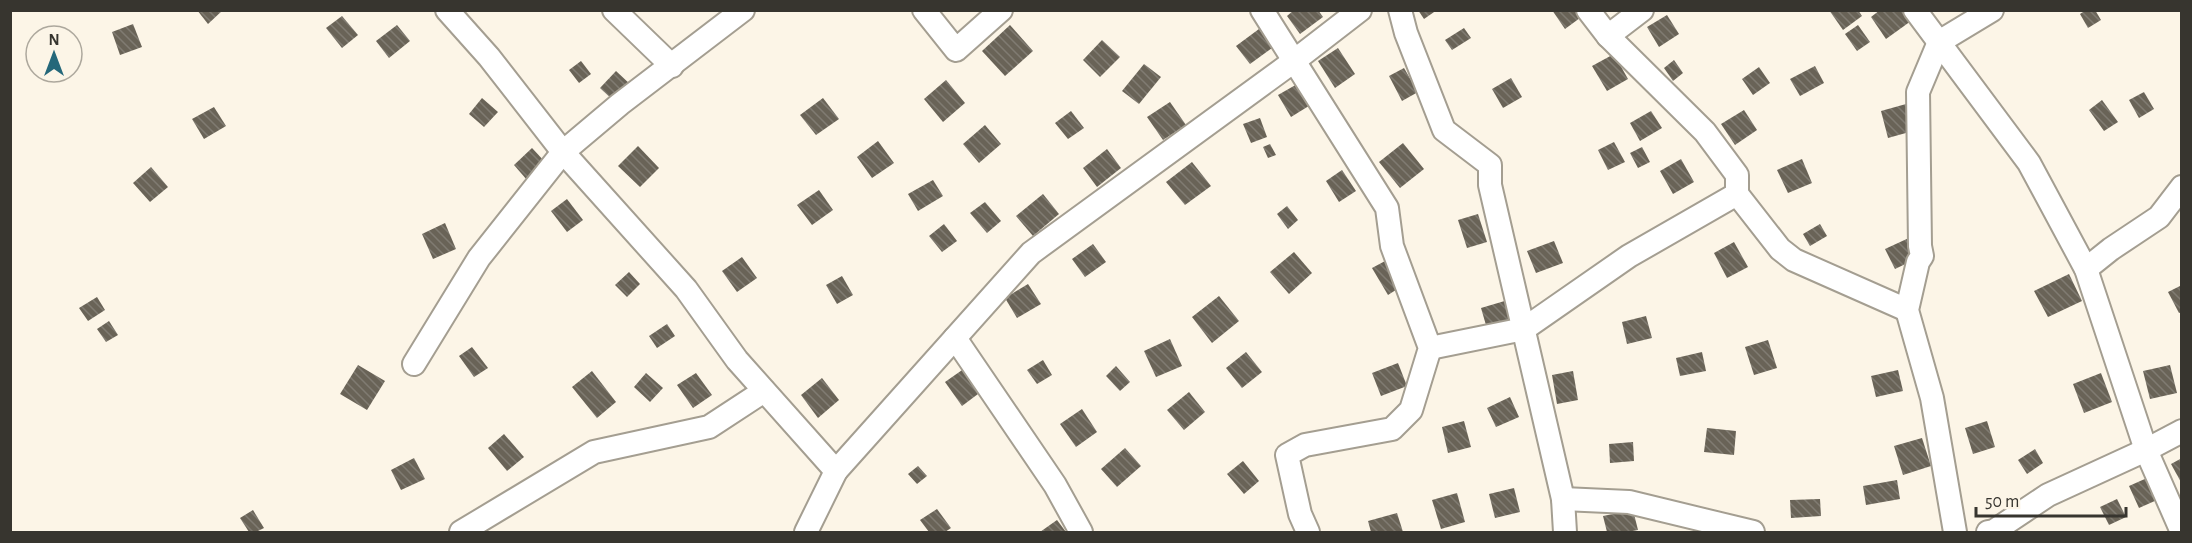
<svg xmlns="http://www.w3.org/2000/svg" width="2192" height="543" font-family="'Alegreya Sans',sans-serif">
<defs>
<pattern id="building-back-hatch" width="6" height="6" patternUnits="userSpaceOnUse" patternTransform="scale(1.5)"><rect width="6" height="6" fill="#696357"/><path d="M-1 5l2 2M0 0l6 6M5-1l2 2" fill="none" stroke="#807b72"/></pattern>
</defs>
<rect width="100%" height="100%" fill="#fcf5e7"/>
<!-- building -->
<g fill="url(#building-back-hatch)">
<path d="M197,10H223L208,24Z"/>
<path d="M1294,10H1318L1323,17L1300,34L1287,16Z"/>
<path d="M1418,10H1437L1424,19Z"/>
<path d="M1552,10H1580L1584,15L1565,29Z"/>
<path d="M1829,10H1858L1862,16L1843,30Z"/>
<path d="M1880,10H1903L1911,21L1886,39L1871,17Z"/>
<path d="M2086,10H2095L2101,20L2088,28L2080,14Z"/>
<path d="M1667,15L1679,34L1659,47L1647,27Z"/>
<path d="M342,16L358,35L342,48L326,28Z"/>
<path d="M133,24L142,47L120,55L112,32Z"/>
<path d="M397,25L410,41L389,58L376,41Z"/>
<path d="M1010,25L1033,51L1005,76L982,51Z"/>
<path d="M1858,25L1870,42L1857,51L1845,34Z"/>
<path d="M1464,28L1471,38L1452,50L1445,40Z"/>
<path d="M1259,29L1272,48L1250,64L1236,46Z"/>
<path d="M1102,40L1120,57L1100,77L1083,60Z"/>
<path d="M1338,48L1355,74L1335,88L1318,61Z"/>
<path d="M1614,54L1628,79L1607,91L1592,66Z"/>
<path d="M1674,60L1683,73L1673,81L1664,68Z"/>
<path d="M581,61L591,74L579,83L569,70Z"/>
<path d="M1144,64L1161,77L1139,104L1122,91Z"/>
<path d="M1815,66L1824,83L1800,96L1790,79Z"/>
<path d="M1759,67L1770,83L1753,95L1742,79Z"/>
<path d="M1404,68L1418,92L1402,101L1389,76Z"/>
<path d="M616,71L631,85L615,102L600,88Z"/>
<path d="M1511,78L1522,97L1503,108L1492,89Z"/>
<path d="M946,80L965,103L943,122L924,99Z"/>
<path d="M1299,83L1312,104L1291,117L1278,95Z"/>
<path d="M2144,92L2154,109L2139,118L2129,100Z"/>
<path d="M482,98L498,112L484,127L469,114Z"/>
<path d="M823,98L839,119L816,135L800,115Z"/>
<path d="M2102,100L2118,122L2104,131L2089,110Z"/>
<path d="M1170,102L1186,125L1163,140L1147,117Z"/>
<path d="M1906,104L1913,131L1888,138L1881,111Z"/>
<path d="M214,107L226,126L204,139L192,119Z"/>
<path d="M1744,110L1757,130L1735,145L1721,124Z"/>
<path d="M1071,111L1084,128L1068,139L1055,123Z"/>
<path d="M1651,111L1662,128L1640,141L1630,123Z"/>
<path d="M1260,118L1267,137L1251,143L1243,124Z"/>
<path d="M985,125L1001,144L979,163L963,144Z"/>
<path d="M878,141L894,163L872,178L857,157Z"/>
<path d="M1614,142L1625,162L1608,170L1598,150Z"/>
<path d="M1403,143L1424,169L1400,188L1379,162Z"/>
<path d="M1270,144L1276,155L1268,158L1263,147Z"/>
<path d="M638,146L659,168L640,187L618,166Z"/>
<path d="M1642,147L1650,162L1638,168L1630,153Z"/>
<path d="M532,148L546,163L527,180L514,165Z"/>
<path d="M1107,149L1121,168L1097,187L1083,168Z"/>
<path d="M1681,159L1694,182L1673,194L1660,171Z"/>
<path d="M1802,159L1812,183L1788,193L1777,170Z"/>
<path d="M1192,162L1211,186L1185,205L1166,182Z"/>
<path d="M151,167L168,187L150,202L133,183Z"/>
<path d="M1342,170L1356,191L1339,202L1326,181Z"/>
<path d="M933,180L943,196L918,211L908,194Z"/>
<path d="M819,190L833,210L812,225L797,205Z"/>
<path d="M1043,194L1059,214L1033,236L1016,216Z"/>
<path d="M567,199L583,220L567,232L551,211Z"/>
<path d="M985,202L1001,221L987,233L970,213Z"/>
<path d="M1287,206L1298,220L1288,229L1277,214Z"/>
<path d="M1478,214L1487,242L1467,248L1458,220Z"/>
<path d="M445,223L456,249L433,259L422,234Z"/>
<path d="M944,224L957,241L942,252L929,236Z"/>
<path d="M1820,224L1827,236L1810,246L1803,234Z"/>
<path d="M1911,237L1920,257L1895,269L1885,249Z"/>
<path d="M1554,241L1563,263L1536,273L1527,251Z"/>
<path d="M1734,242L1748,267L1727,278L1714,253Z"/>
<path d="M1093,244L1106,262L1085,277L1072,259Z"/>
<path d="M1294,252L1312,273L1289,294L1270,272Z"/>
<path d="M742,257L757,278L737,292L722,271Z"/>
<path d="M1387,260L1402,286L1388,295L1372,268Z"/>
<path d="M629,272L640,284L627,297L615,285Z"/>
<path d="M2069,274L2082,301L2048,317L2034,291Z"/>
<path d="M842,276L853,295L837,304L826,285Z"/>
<path d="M1028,284L1041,304L1017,318L1005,298Z"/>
<path d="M2182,285V312L2179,313L2168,292Z"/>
<path d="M1219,296L1239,321L1212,343L1192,317Z"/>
<path d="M97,297L105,310L88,321L79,308Z"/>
<path d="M1508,300L1515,325L1488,332L1481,308Z"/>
<path d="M1646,316L1652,338L1627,344L1622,322Z"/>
<path d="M109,321L118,335L106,342L97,329Z"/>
<path d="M667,324L675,336L657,348L649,336Z"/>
<path d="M1170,339L1182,366L1156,377L1144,351Z"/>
<path d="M1768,340L1777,368L1754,375L1745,347Z"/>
<path d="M472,347L488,368L474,377L459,356Z"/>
<path d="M1246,352L1262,372L1242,388L1226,368Z"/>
<path d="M1702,352L1706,371L1680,376L1676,358Z"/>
<path d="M1043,360L1052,375L1037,384L1027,370Z"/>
<path d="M1398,363L1407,386L1381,396L1372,373Z"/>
<path d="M358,365L385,381L367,410L340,394Z"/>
<path d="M2170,365L2177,393L2150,399L2143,371Z"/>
<path d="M1116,366L1130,382L1120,391L1106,376Z"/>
<path d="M965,368L982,391L962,406L945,382Z"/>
<path d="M1898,370L1903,391L1876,397L1871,376Z"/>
<path d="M592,371L616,402L597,418L572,387Z"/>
<path d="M1573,371L1578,400L1557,404L1552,375Z"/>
<path d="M646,373L663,388L650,402L634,387Z"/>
<path d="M696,373L712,395L693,408L677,385Z"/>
<path d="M2101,373L2112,402L2084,413L2073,384Z"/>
<path d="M822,378L839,400L818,418L801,395Z"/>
<path d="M1189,392L1205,412L1184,430L1167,410Z"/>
<path d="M1510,397L1519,417L1496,427L1487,408Z"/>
<path d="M1082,409L1097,432L1076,447L1060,424Z"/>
<path d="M1464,421L1471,447L1448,453L1442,427Z"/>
<path d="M1987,421L1995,447L1973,454L1965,428Z"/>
<path d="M1707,428L1736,431L1734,455L1704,452Z"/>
<path d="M504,434L524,457L507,471L488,448Z"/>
<path d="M1922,438L1931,466L1903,475L1894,446Z"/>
<path d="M1633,442L1634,461L1610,463L1609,444Z"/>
<path d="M1125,448L1141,466L1117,487L1101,469Z"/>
<path d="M2035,449L2043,463L2027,474L2018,460Z"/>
<path d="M414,458L425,479L401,490L391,470Z"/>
<path d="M2182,458V484L2171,464Z"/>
<path d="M1243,461L1259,481L1244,494L1227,474Z"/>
<path d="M918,466L927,476L917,484L908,474Z"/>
<path d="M2147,478L2157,500L2139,508L2129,486Z"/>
<path d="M1897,480L1900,499L1866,505L1863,486Z"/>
<path d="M1514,488L1520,512L1495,518L1489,494Z"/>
<path d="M1457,493L1465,522L1441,529L1432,500Z"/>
<path d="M1820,499L1821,516L1791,518L1790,500Z"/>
<path d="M2117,499L2126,517L2109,525L2100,507Z"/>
<path d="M937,509L951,528L945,532H929L920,520Z"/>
<path d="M253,510L264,528L256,532H249L240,518Z"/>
<path d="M1633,510L1638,530L1627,532H1607L1603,516Z"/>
<path d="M1397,513L1403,532H1371L1368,521Z"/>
<path d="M1057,520L1066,532H1040Z"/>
</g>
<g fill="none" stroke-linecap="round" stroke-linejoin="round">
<defs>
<g id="minor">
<path d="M447,10L489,57L563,152L686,289L737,360L836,471"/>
<path d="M614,10L672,66"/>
<path d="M924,10L956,50L1001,10"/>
<path d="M1262,10L1387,208L1392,246L1430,348L1411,410L1392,429L1305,445L1287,455L1300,514L1308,532"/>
<path d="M1400,10L1406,33L1444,130L1490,165V185L1563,499L1565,532"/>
<path d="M1588,10L1608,36L1705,132L1737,175V194L1780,249L1794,260L1907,310"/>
<path d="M1915,10L2029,163L2086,269L2146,450L2182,532"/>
<path d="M1608,36L1642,10"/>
<path d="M2086,269L2111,249L2159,217L2182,187"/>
<path d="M955,338L1055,485L1081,532"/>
<path d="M1430,348L1524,329L1629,256L1737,194"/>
<path d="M414,364L479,258L563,152L620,104L743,10"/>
<path d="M1563,499L1629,502L1753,532"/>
<path d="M461,532L594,452L709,427L764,391"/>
<path d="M806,532L836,471L1031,253L1294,61L1360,10"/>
<path d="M1955,532L1932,398L1907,310L1918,262L1922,256L1920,246L1918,92L1939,42L1992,10"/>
<path d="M1988,532L1994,531L2048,495L2146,450L2182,431"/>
</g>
</defs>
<!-- minor casing -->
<use href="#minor" stroke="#a49e91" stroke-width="26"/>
<!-- minor -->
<use href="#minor" stroke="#fff" stroke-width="22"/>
</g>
<!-- border -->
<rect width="2192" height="543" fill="none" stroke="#37352f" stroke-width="24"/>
<!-- north arrow -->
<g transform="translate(54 54)"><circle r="28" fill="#fcf5e7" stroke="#ada89d" stroke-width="1.5"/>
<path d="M0-4.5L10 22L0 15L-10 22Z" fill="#25687a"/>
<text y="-9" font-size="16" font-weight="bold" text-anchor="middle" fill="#37352f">N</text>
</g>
<!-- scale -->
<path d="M1976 507v9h150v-9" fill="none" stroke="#37352f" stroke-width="3"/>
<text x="1985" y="507" font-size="18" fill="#37352f" stroke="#fcf5e7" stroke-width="4.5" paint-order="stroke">50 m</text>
</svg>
